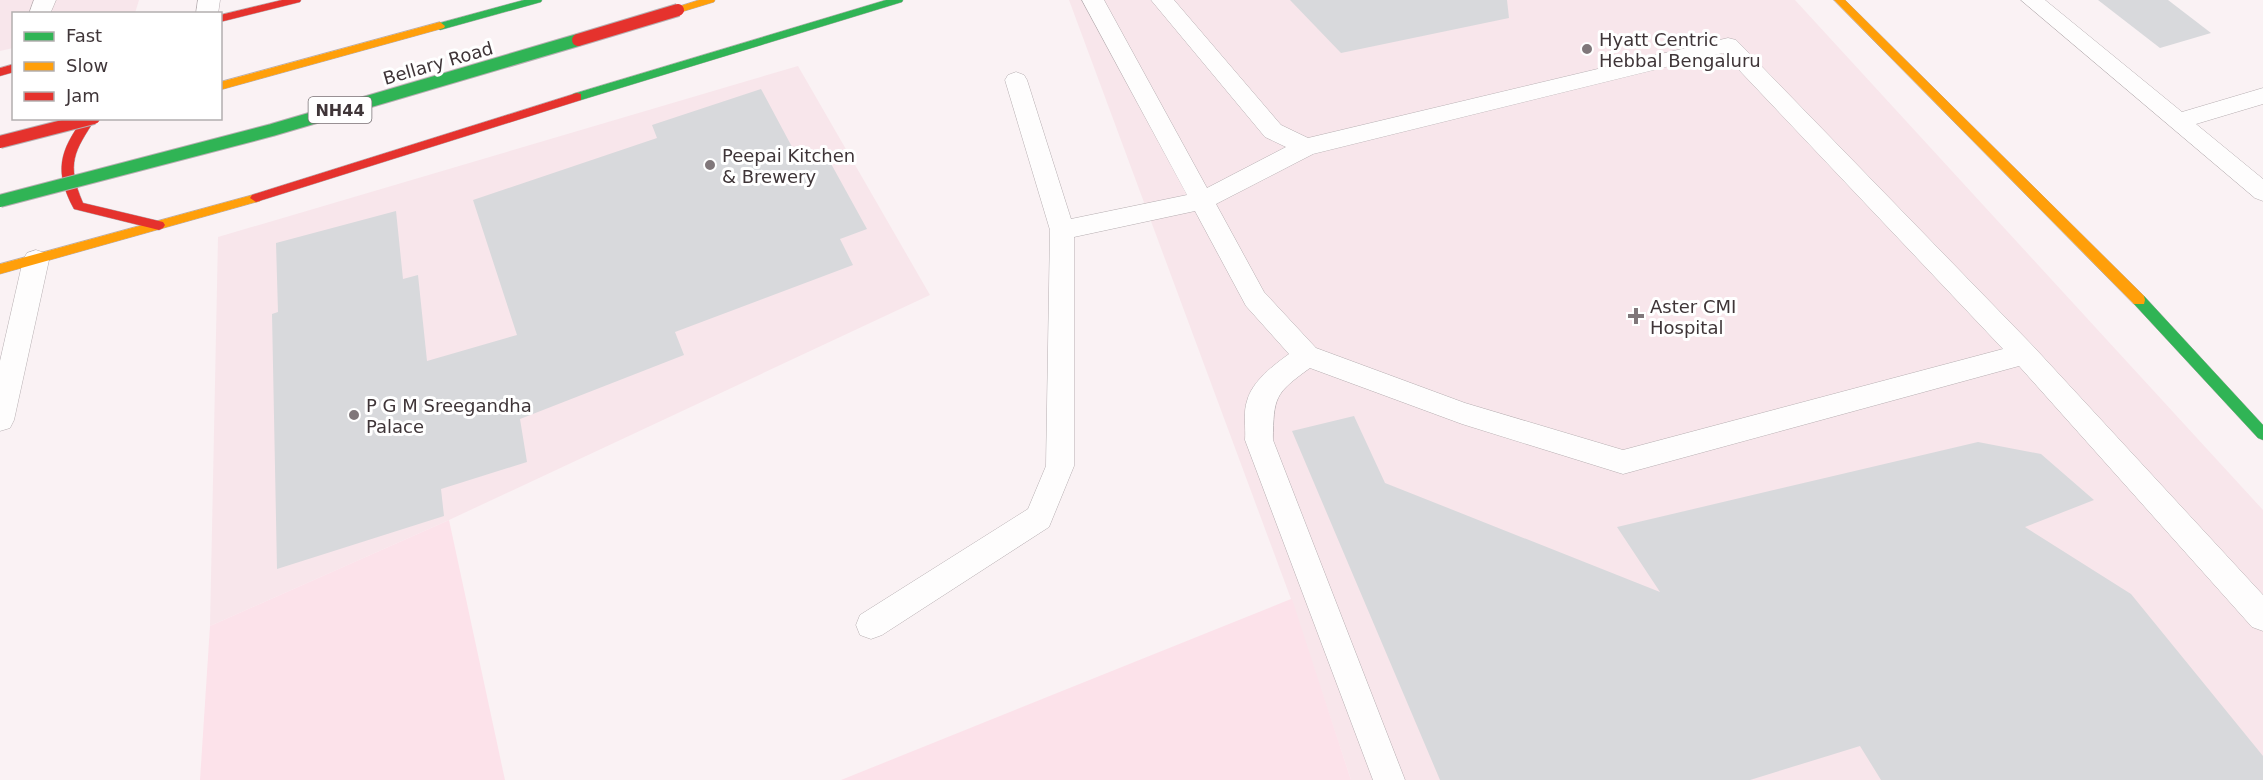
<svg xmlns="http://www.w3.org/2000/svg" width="2263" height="780" font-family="'DejaVu Sans',sans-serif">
<rect width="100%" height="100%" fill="#faf2f4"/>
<!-- built -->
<g fill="#f8e6eb">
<path d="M0,0H139L135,13L14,14L13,48L0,51Z"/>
<path d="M1069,0H1795L2263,510V780H1351L1291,599Z"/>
<path d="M798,66L930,295L449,520L210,626L218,237Z"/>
</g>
<!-- green -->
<g fill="#fce2ea">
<path d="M449,520L505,780H200L210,626Z"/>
<path d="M1292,599L1351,780H841L1291,599Z"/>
</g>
<!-- building -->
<g fill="#d8d9dc">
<path d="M1290,0H1507L1509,18L1341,53Z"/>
<path d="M2098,0H2168L2211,33L2160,48Z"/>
<path d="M761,89L799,160L824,151L867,229L840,239L853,265L675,332L684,355L520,419L527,462L441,489L444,516L277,569L272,314L278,312L276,243L396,211L403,279L418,275L427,361L517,335L473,200L657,138L652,125Z"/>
<path d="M1354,416L1385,483L1660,592L1617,527L1978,442L2041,454L2094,500L2025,527L2131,594L2263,756V780H1881L1860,746L1750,780H1440L1292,431Z"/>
</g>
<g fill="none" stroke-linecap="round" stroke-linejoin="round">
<defs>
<g id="lane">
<path d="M34,0H56L50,14H29Z"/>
<path d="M198,0H220L218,14H196Z"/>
<path d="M1082,0H1104L1207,188L1286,147L1265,137L1151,0H1174L1281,125L1308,138L1728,38L1736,40L2033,346L2263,595V631L2252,627L2019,366L1623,474L1462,424L1310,368C1274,394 1274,397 1273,440L1405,780H1373L1245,440C1246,428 1243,412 1247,401C1252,381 1274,365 1289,354L1246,306L1195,211L1074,237V466L1049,527L882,635L871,639L860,635L856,625L860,615L1028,509L1046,466L1050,230L1005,80L1008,75L1016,72L1024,75L1027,80L1071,219L1187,195ZM1723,53L2003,349L1623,450L1465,403L1316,348L1264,292L1216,204L1313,154Z"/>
<path d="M2021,0H2045L2182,112L2263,88V104L2196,124L2263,179V201L2255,198Z"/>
<path d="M36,250L45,253L49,260L14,420L10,428L0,431V361L23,260L27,253Z"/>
</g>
<g id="fast">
<path d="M524,0H542L541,2L440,30L435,26L436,24Z"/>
<path d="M886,0H903L902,2L581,100H573L571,97L573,94Z"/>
<path d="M2139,295L2144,296L2263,425V440L2258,438L2134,304L2133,300Z"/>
</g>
<g id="slow">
<path d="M699,0H715L714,2L678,13L673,10L674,8Z"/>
<path d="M1834,0H1845L2144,296L2145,300L2144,304H2134Z"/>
<path d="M440,22L445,26L444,28L220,90V82Z"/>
<path d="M256,194L260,195L262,198L260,201L0,274V264Z"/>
</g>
<g id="jam">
<path d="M282,0H301L300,2L220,22V15Z"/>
<path d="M14,64V72L0,76V68Z"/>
<path d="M577,93L581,94V100L256,202L250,198L252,195Z"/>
<path d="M84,118H96C74,152 66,163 83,203L163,222L165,225L163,228L159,230L74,209C54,172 59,151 84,118Z"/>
</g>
</defs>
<!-- lane casing -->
<use href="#lane" stroke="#b6aeb1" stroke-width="1"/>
<!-- fast casing -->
<use href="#fast" stroke="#b6aeb1" stroke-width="1"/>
<!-- slow casing -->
<use href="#slow" stroke="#b6aeb1" stroke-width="1"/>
<!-- jam casing -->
<use href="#jam" stroke="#b6aeb1" stroke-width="1"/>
<!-- lane -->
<use href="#lane" fill="#fefdfd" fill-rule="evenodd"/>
<!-- fast -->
<use href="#fast" fill="#30b455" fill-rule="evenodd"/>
<!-- slow -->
<use href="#slow" fill="#ff9f0a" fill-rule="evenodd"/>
<!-- jam -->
<use href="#jam" fill="#e5322d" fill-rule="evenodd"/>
<defs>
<path id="fast-bridge" d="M0,201L272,130L578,40"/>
<g id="jam-bridge">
<path d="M578,40L678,10"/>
<path d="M0,142L94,118"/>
</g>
</defs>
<!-- fast-bridge casing -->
<use href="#fast-bridge" stroke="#b6aeb1" stroke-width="14" stroke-linecap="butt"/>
<!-- jam-bridge casing -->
<use href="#jam-bridge" stroke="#b6aeb1" stroke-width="14" stroke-linecap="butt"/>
<!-- fast-bridge -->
<use href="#fast-bridge" stroke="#30b455" stroke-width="12"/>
<!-- jam-bridge -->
<use href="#jam-bridge" stroke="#e5322d" stroke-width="12"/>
</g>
<!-- markers -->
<g fill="#80777a" stroke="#fff" stroke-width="2">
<circle cx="1587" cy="49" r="6"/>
<circle cx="710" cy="165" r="6"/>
<path d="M1633 307h6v6h6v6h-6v6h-6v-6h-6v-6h6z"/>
<circle cx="354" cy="415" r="6"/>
</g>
<g text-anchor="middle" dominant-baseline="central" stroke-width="6" stroke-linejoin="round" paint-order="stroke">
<!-- shield labels -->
<rect fill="#fff" stroke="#797274" stroke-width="1.5" x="308.5" y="97" width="63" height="26" rx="4.5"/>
<g font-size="16" font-weight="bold" fill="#3f3538">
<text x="340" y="110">NH44</text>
</g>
<!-- poi labels -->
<g font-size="18" fill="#3f3538" stroke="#fff" text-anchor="start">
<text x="1599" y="39">Hyatt Centric<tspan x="1599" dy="21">Hebbal Bengaluru</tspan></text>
<text x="722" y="155">Peepai Kitchen<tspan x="722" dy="21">&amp; Brewery</tspan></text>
<text x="1650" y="306">Aster CMI<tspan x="1650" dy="21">Hospital</tspan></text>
<text x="366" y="405">P G M Sreegandha<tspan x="366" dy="21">Palace</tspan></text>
</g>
<!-- street labels -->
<g font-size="18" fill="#3f3538" stroke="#fff">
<text transform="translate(438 63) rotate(-16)">Bellary Road</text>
</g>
</g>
<!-- legend -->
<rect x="12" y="12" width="210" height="108" fill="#ffffff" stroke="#b2aeaf" stroke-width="1.5"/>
<rect x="24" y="32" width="30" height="9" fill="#30b455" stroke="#b2aeaf" stroke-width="1.5"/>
<text x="66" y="42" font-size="18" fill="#3f3538">Fast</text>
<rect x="24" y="62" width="30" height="9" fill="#ff9f0a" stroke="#b2aeaf" stroke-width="1.5"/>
<text x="66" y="72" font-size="18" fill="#3f3538">Slow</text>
<rect x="24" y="92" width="30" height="9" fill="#e5322d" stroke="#b2aeaf" stroke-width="1.5"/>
<text x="66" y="102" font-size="18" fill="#3f3538">Jam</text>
</svg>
